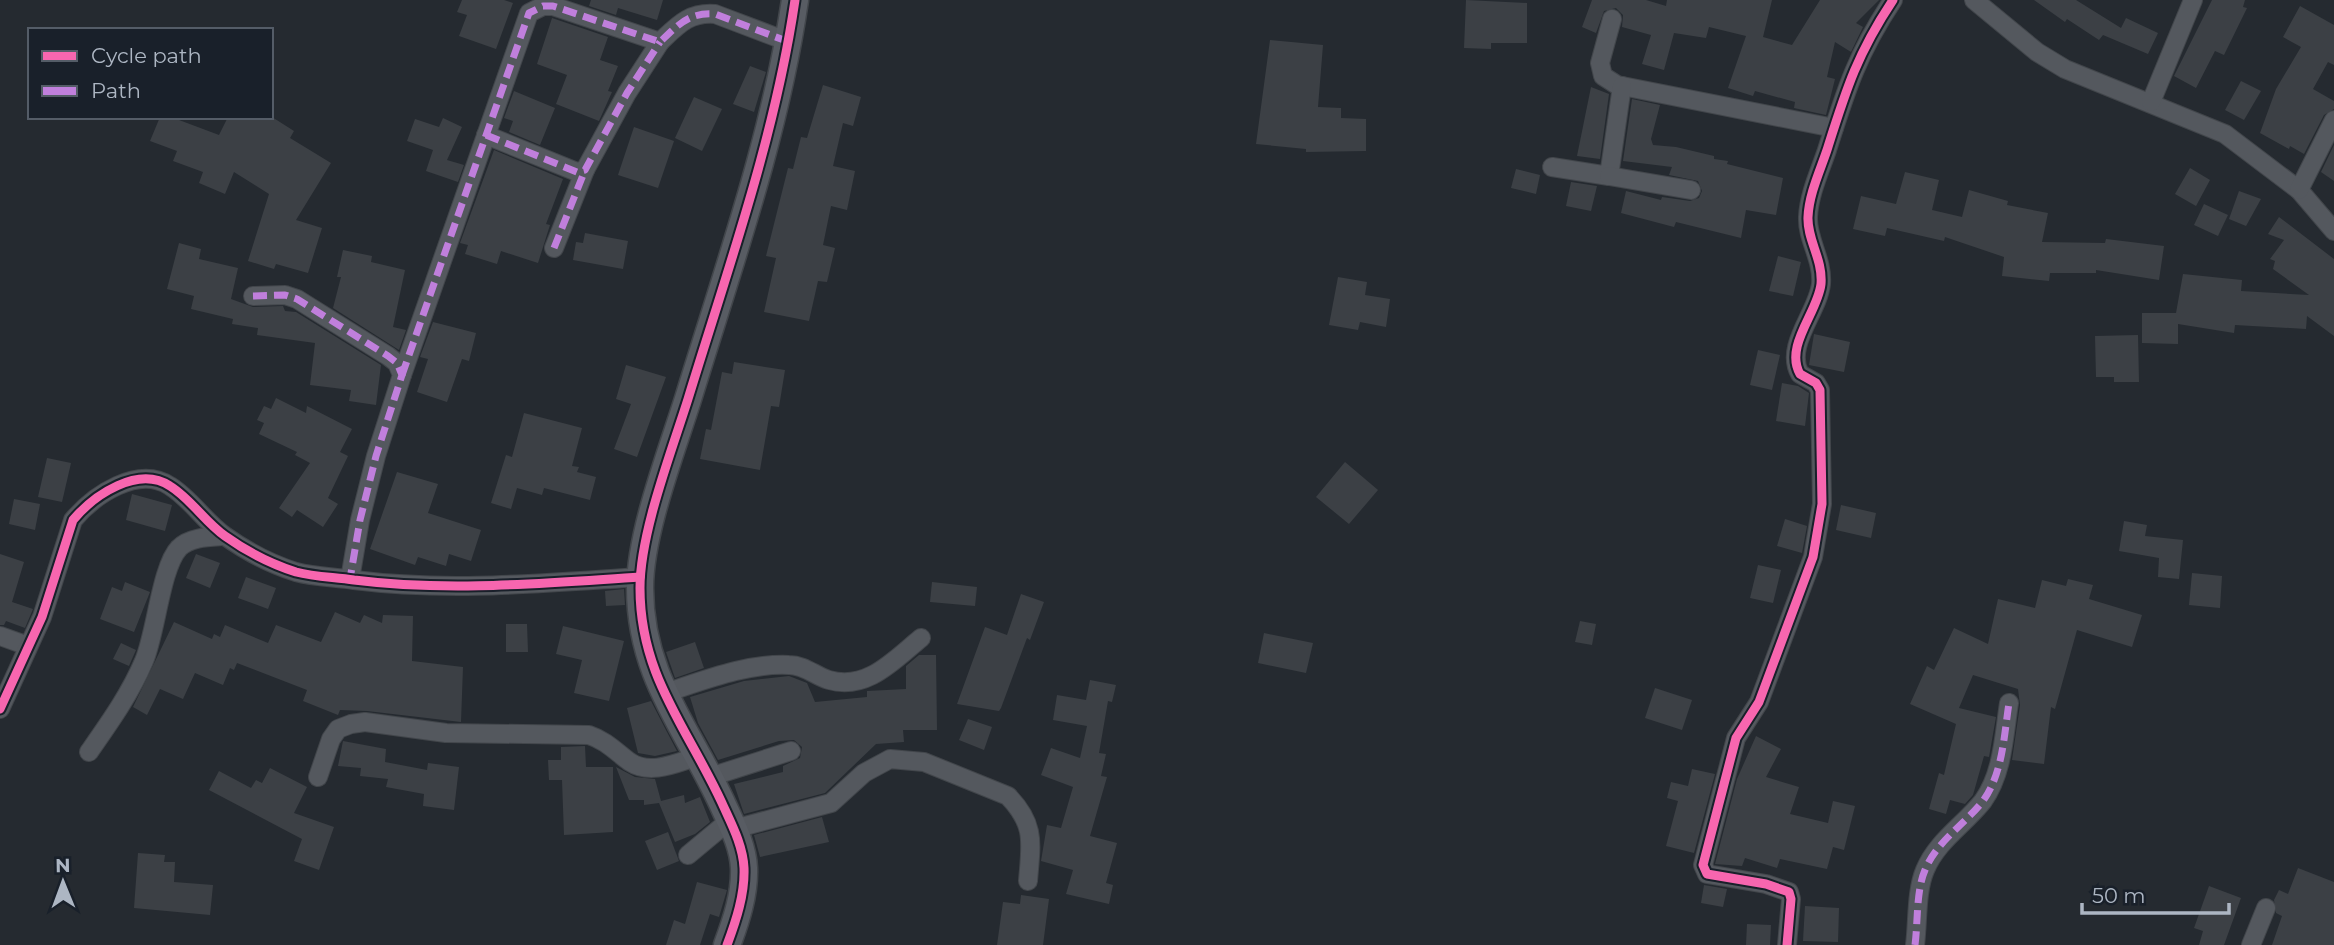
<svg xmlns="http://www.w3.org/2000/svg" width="2334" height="945" font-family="Montserrat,sans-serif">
<rect width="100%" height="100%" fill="#252a30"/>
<!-- building -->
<g fill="#3c4045">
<path d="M462,0H504L513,3L496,49L459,36L467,15L457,12Z"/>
<path d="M591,0H663L657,20L618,8L616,15L589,6Z"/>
<path d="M1466,0L1527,3V43H1491V49L1464,48Z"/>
<path d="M1592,0H1646L1666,6L1667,0H1772L1763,37L1792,45L1820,0H1879L1856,23L1863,27L1851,52L1835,42L1827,77L1835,79L1826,115L1794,108L1795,102L1755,91L1753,96L1728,88L1746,36L1709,27L1706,38L1674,33L1664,70L1642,64L1651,35L1622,27L1623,15L1616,8L1604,11L1596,33L1582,27Z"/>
<path d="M2034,0H2076L2121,28L2126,18L2158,33L2148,54L2103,35L2099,40L2067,19L2065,22Z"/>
<path d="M2212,0H2245L2243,7L2247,8L2224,55L2215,51L2196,88L2174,76Z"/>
<path d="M2300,6L2334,25V65L2328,62L2313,89L2334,101V109L2324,115L2304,154L2290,146L2289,149L2260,133L2276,89L2301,47L2283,37Z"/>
<path d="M552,18L608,37L600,60L618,66L608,91L612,92L599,121L556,104L567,75L537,64Z"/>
<path d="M1270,40L1323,45L1318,107L1341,108V118L1366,119V151L1306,152V149L1256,144Z"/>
<path d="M750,66L766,72L754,112L733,104Z"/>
<path d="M2241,81L2261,91L2244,120L2225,110Z"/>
<path d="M823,85L861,97L853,126L843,123L833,166L855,171L847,210L831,206L823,245L835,248L827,282L818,281L809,321L764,312L776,258L766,256L788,168L793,169L801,137L807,138Z"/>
<path d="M1591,87L1609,94L1600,159L1577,156Z"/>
<path d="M514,91L555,108L540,145L509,132L513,121L504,118Z"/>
<path d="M694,97L722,109L702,151L675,138Z"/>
<path d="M1632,99L1660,105L1651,139L1653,145L1676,147L1714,156V159L1728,161L1727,164L1783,178L1776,215L1746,210L1741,238L1676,222L1674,227L1621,213L1626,191L1661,200L1662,197L1690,201L1699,198L1702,191L1698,181L1669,175L1672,167L1623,161Z"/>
<path d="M160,117H171L219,135L228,117H272L294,131L290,138L331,163L296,220L322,228L308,273L276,264L274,269L248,261L269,194L234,172L225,194L199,183L203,172L173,161L177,151L150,141Z"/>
<path d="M443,118L462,127L447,160L464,165L458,182L426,171L433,150L407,141L415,119L439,127Z"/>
<path d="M634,127L674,141L658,188L618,175Z"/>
<path d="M2334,145V181L2321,172Z"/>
<path d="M494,150L563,179L546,224L550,225L538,263L501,251L497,264L465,254L468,245L460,243Z"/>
<path d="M2190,168L2210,180L2196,206L2175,194Z"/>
<path d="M1516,169L1540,175L1536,194L1511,188Z"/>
<path d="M1905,172L1939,180L1932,210L1962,217L1969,190L2008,201L2007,205L2048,213L2042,242L2105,243L2106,239L2164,246L2159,280L2096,270V273H2050L2049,281L2002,276L2004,257L1945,237L1944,241L1887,228L1885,236L1853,229L1861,196L1896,204Z"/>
<path d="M1571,182L1597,186L1591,211L1566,206Z"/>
<path d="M2239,191L2261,199L2246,226L2229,219Z"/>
<path d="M2204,204L2228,215L2218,236L2194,225Z"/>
<path d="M2279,217L2334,259V336L2307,316L2306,329L2235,325L2234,333L2178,324V344L2142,343V313H2176L2183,274L2242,280L2241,291L2309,295L2273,269L2275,261L2270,259L2284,240L2268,234Z"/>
<path d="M585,233L628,241L623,269L573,260L576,242L583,243Z"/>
<path d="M179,243L201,249L199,259L238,268L231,299L253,307L283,306L285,311L296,312L381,365L376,405L349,401L351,390L310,385L315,343L257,335L258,328L232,324L233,319L191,309L194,296L167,289Z"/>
<path d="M343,250L372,256L371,262L405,270L393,327L406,330L399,350L333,308L341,277H337Z"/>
<path d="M1778,256L1801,262L1793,296L1769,291Z"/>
<path d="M1338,277L1367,282L1365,295L1390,299L1386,327L1360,322L1358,330L1329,325Z"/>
<path d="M433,322L476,333L469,361L462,359L447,402L417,392L428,359L420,357Z"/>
<path d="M1814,334L1850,342L1844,372L1809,365Z"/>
<path d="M2138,335L2139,382H2114V377H2096L2095,336Z"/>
<path d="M1758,350L1780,355L1772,390L1750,385Z"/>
<path d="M734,362L785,370L779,407L771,406L760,470L700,459L706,429L711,430L722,372L732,374Z"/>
<path d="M626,365L666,377L637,457L614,449L631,404L616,399Z"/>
<path d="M1782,383L1798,386L1809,393L1805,426L1776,421Z"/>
<path d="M276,398L306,413L307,406L352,429L340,452L348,456L328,498L338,504L323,527L297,510L292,517L279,508L310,463L295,455L297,452L259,434L264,423L257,420L264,406L271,409Z"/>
<path d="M524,413L582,428L572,466L579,467L577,472L596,477L590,500L544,488L542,495L517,488L511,509L491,503L506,455L512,457Z"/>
<path d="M47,458L71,463L62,502L38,497Z"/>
<path d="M1345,462L1378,490L1349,524L1316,497Z"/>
<path d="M397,472L438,484L428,513L481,530L471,561L449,554L446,566L418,557L415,565L370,549Z"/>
<path d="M132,494L172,505L165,531L126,520Z"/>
<path d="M14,499L40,504L35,530L9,524Z"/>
<path d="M1841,505L1876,513L1871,538L1836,530Z"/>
<path d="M1785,519L1807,526L1802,553L1777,546Z"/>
<path d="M2124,521L2147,525L2145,536L2183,540L2179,579L2158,577L2159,558L2119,551Z"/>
<path d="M0,554L24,562L12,602L33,609L25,628L6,621L4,625H0Z"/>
<path d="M196,554L220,563L210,588L186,578Z"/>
<path d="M1758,565L1781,570L1773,603L1750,598Z"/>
<path d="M2192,573L2222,576L2220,608L2189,605Z"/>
<path d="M246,577L276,588L268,609L238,598Z"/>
<path d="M2068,579L2093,585L2089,599L2142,615L2132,647L2077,630L2055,709L2051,707L2044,764L2012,760L2020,705L2018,689L1973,675L1959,708L1996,717L1989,757L1984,756L1973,795L1965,804L1950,800L1946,814L1929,809L1939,773L1944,775L1956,724L1910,704L1927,666L1934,670L1954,628L1988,644L1998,599L2035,608L2042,580L2066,586Z"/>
<path d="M125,582L150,592L134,632L100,619L112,587L122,591Z"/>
<path d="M932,582L977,587L975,606L930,602Z"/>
<path d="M624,589L625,605L606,606L605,591Z"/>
<path d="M1021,594L1044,602L1030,640L1027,638L1001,708L999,711L957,704L985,627L1007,635Z"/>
<path d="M335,612L360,623L364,615L382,623L383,615L413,616L412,661L463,667L461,722L367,711L340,710L338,715L303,701L307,690L237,663L234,670L230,668L223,685L195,673L183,699L160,689L147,715L133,707L174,622L212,639L214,634L220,637L225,625L268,643L276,625L321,642Z"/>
<path d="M1580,621L1596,624L1592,645L1575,642Z"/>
<path d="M506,624H527L528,652H506Z"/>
<path d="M563,626L624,641L609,701L574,693L582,660L556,654Z"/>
<path d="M1264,633L1313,643L1306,673L1258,663Z"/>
<path d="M695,642L704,668L675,678L666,652Z"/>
<path d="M121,643L136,650L129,666L113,659Z"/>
<path d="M919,655H936L937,730H903L904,742L876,744L825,793L744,814L734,784L783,772V766L800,758L802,747L794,740L779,741L718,760L698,723L690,697L744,681L789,676L807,683L815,702L867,697V691L906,689V666Z"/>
<path d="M1090,680L1116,685L1112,702L1108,701L1099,753L1106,754L1101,776L1107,777L1090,836L1117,843L1106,883L1113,885L1109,904L1066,894L1073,870L1041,861L1047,825L1061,828L1073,787L1041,775L1051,748L1080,758L1087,726L1053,720L1057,695L1086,700Z"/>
<path d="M1655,688L1692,700L1682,730L1645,718Z"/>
<path d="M651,701L667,732L677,751L655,756L638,753L627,708Z"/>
<path d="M968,719L992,727L984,750L959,740Z"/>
<path d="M1756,736L1781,749L1766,777L1799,787L1790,814L1828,823L1833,801L1855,806L1844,850L1833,847L1827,869L1780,859L1777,868L1745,858L1742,866L1715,864L1737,779Z"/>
<path d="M343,741L386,749L385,762L427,770L428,763L459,767L454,810L423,806L424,794L386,787L388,779L360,776L361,768L338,766Z"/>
<path d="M585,746L586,767H613V832L564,835L562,780H549L548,760H561V747Z"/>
<path d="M616,767L635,777L655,779L661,801L684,795L685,803L700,797L710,822L695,834L675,842L659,803L644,805V800H629Z"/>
<path d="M270,768L307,787L294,813L334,827L319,870L294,861L302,839L209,790L219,771L251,788L256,780L262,783Z"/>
<path d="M1692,769L1715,774L1694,853L1666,846L1678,801L1667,798L1671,782L1688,786Z"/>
<path d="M822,817L829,842L760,857L754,835Z"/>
<path d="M668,832L679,861L657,870L645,841Z"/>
<path d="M138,853L165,855L164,862H175L174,882L213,885L210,915L134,908Z"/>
<path d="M2298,868L2334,882V945H2272L2282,916L2276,913L2274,900L2279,890L2288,894Z"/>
<path d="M697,882L727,890L719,917L710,914L700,945H666L674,920L685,924Z"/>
<path d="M1704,885L1727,889L1723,907L1701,903Z"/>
<path d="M2209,886L2241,898L2224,945H2199L2203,931L2194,928Z"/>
<path d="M1021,895L1049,899L1043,945H997L1003,902L1020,904Z"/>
<path d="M1805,906L1839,908L1838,942L1803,941Z"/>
<path d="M1747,924L1771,925L1770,945H1746Z"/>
</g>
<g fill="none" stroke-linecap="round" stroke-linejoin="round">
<defs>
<g id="street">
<path d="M1974,0L2037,52L2065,69L2225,134L2299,190L2334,231"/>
<path d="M1612,19L1600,63L1603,76L1617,85L1834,128"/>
<path d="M2151,102L2193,0"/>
<path d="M486,135L577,172L585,170L627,93L660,42"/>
<path d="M1552,167L1609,176L1622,86"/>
<path d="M1609,176L1691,190"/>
<path d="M2299,190L2334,120"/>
<path d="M554,248L585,170"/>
<path d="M253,296L285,295L297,299L388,356L397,363L402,375L376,456L360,520L350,579"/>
<path d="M402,375L529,13L543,6H553L660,42C678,25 689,12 715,14L789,42"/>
<path d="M0,636L28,646"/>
<path d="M665,693C705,680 747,663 789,665C805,665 815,676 829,680C867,691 894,660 921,638"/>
<path d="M0,709L42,617L73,520C94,495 138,465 170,486C191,499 205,522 225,536C246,551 271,564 296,572C315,577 334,577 354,580C449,592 544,583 640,577"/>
<path d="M89,752C110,722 130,694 144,661C156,633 161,567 179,548C190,537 209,537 224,536"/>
<path d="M318,777L331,739L338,729L351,724L365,722L446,733L589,735C607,741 616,752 630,762C651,776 678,762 699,756"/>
<path d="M710,777L791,751"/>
<path d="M734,829L831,803L864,773L890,759L924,762L1008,796C1036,825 1031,843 1028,881"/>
<path d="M688,855L730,820"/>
<path d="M1787,945L1791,899L1789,892L1766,884L1707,874L1703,865L1736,738L1759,702L1813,557L1822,504L1820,390L1816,383L1800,374C1784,346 1818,312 1821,284C1823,259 1807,240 1808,217C1809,194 1820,171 1827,150C1846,90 1857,54 1893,0"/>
<path d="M1915,945C1918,922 1916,891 1925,870C1937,841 1964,825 1983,801C2003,773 2004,735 2009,703"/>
<path d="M2251,945L2266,908"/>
</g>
<path id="secondary" d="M727,945C736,921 745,894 744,868C743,845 731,823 722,803C687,727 640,676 640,588C640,533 671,453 688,399C728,268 775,137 795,0"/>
</defs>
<!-- street casing -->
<use href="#street" stroke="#42464b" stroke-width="20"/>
<!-- secondary casing -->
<use href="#secondary" stroke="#42464b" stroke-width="29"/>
<!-- street -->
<use href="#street" stroke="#54585e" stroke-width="18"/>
<!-- secondary -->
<use href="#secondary" stroke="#585c63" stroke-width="26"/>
<!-- quiet -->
<g stroke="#c07fdc" stroke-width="7" stroke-dasharray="14 7" stroke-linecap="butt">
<path d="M486,135L577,172L585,170L627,93L660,42"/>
<path d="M554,248L585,170"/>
<path d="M253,296L285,295L297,299L388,356L397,363L402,375L376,456L360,520L350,579"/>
<path d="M402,375L529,13L543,6H553L660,42C678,25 689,12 715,14L789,42"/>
<path d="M1915,945C1918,922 1916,891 1925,870C1937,841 1964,825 1983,801C2003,773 2004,735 2009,703"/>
</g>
<defs>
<g id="cycleway">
<path d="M0,709L42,617L73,520C94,495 138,465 170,486C191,499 205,522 225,536C246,551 271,564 296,572C315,577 334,577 354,580C449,592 544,583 640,577"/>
<path d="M727,945C736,921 745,894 744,868C743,845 731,823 722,803C687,727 640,676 640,588C640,533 671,453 688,399C728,268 775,137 795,0"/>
<path d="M1787,945L1791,899L1789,892L1766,884L1707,874L1703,865L1736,738L1759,702L1813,557L1822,504L1820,390L1816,383L1800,374C1784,346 1818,312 1821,284C1823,259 1807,240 1808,217C1809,194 1820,171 1827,150C1846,90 1857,54 1893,0"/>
</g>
</defs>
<!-- cycleway casing -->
<use href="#cycleway" stroke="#19202a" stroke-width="13"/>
<!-- cycleway -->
<use href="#cycleway" stroke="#f766af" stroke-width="9"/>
</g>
<!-- legend -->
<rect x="28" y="28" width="245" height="91" fill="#19202a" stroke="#545c67" stroke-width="2"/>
<rect x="42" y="51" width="35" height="10" fill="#f766af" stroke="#545c67" stroke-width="2"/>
<text x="91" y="63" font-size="21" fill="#adb6c3">Cycle path</text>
<rect x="42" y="86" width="35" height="10" fill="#c07fdc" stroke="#545c67" stroke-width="2"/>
<text x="91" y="98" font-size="21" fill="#adb6c3">Path</text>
<!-- north arrow -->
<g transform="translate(63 882) rotate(359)" stroke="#19202a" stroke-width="5" paint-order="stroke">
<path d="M0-5L12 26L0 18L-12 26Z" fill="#adb6c3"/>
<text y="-10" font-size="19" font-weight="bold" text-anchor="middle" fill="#adb6c3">N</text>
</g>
<!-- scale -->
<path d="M2082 903v10h147v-10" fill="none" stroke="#adb6c3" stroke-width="3.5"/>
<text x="2092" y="903" font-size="21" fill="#adb6c3" stroke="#19202a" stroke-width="5" paint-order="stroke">50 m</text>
</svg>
